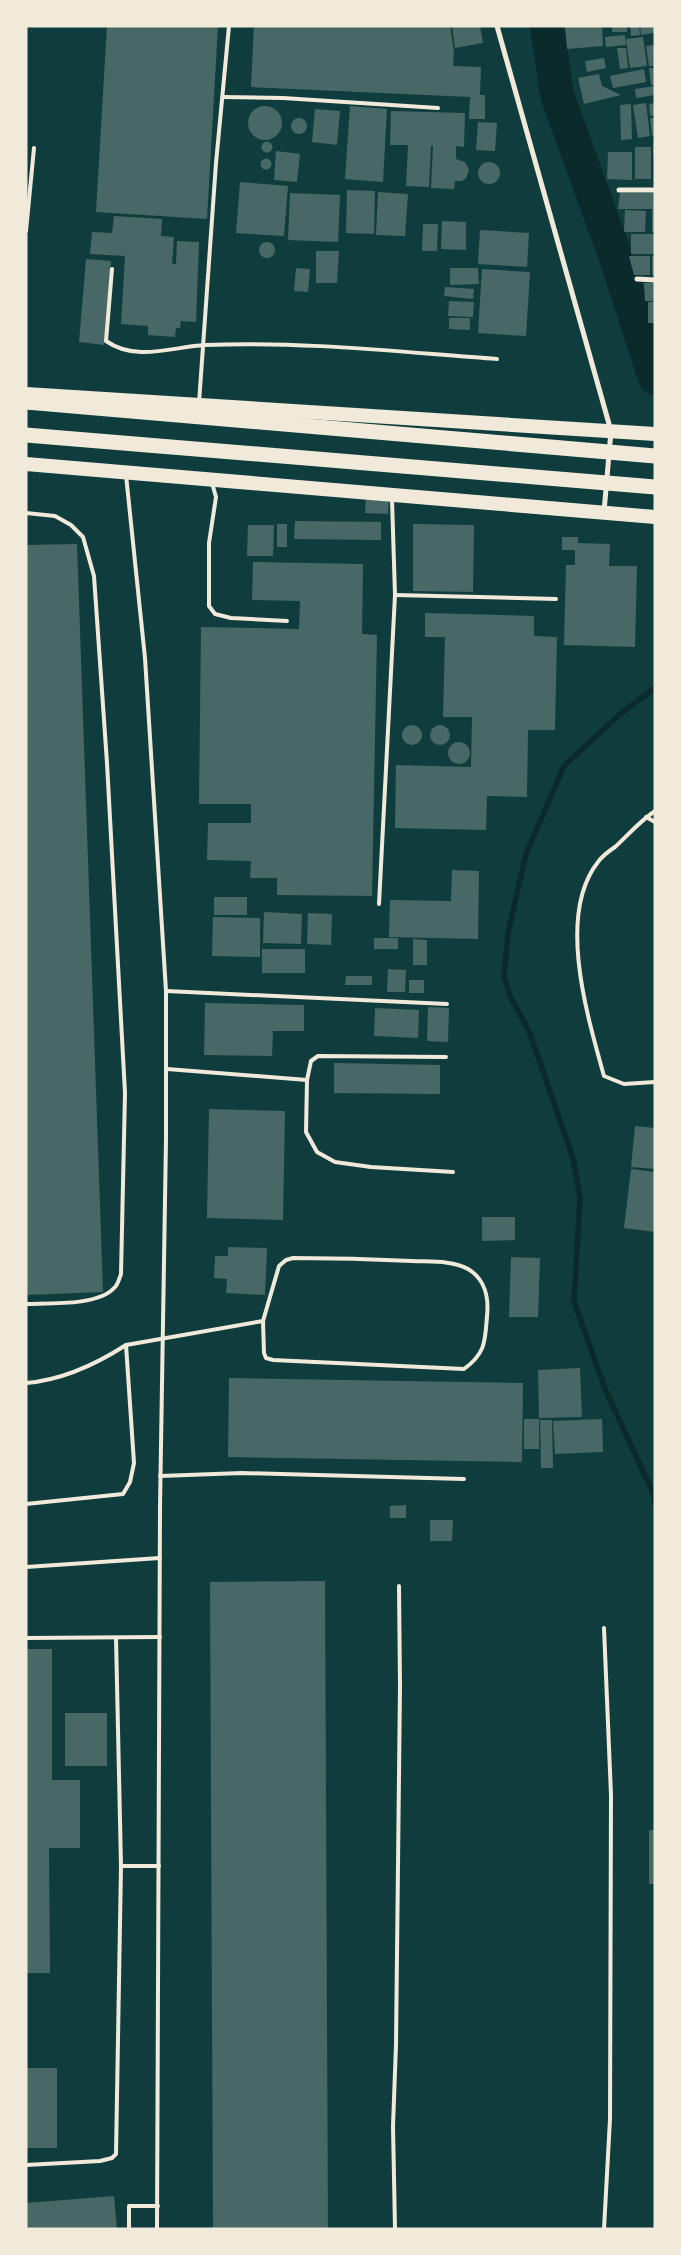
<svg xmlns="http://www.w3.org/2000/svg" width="681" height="2255" font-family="Poppins,sans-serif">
<rect width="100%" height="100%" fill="#0f3d3e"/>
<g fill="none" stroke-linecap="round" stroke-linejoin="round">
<!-- stream -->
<g stroke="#0a2a2b" stroke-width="5.5">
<path d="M655,1492L653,1493L655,1505"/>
<path d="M653,1493L606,1391L574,1302L580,1198L573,1158L529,1031L510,996L504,976L508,933L526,854L564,766L620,714L655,688"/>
</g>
<!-- river -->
<path stroke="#0a2a2b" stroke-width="34" d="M547,26L557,95L615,255L655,378"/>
</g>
<!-- building -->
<g fill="#486865">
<path d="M107,26H218L207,219L96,212Z"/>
<path d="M254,26H450L454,52L453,66L481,67L480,95H485V119H469L470,97L251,87Z"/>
<path d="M452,26H480L483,43L455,48Z"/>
<path d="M565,26H602L603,46L567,49Z"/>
<rect x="612" y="26" width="15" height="6"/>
<path d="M630,26H639L640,35L631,36Z"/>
<path d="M640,26H654V33L641,35Z"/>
<path d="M625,35L626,45L606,47L605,37Z"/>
<path d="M643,37L647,66L630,68L626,39Z"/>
<path d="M654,45L655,66H649L646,46Z"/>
<path d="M617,48H626L628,68L620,69Z"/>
<path d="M604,58L606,68L587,72L585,61Z"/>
<path d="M649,68H655V85H651Z"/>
<path d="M644,69L646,82L613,88L610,76Z"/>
<path d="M599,74L602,86L621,95L584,104L578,78Z"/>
<path d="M655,86V95L636,98L635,89Z"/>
<path d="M646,103L650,136L638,138L633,105Z"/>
<path d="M655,103V115L650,116L649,104Z"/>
<path d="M631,104L632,139L621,140L620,105Z"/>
<circle cx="265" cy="123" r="17"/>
<path d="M350,106L387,109L383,182L345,179Z"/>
<path d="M315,109L340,111L337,145L312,142Z"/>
<path d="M391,111L465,113L464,147L456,146V159L465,162L469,170L466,178L462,181H455L454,189L431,188L433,146H431L429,187L406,186L408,145H390Z"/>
<path d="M650,118H655V136H652Z"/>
<circle cx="299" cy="126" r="8"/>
<path d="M478,122L497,123L495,151L476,150Z"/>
<circle cx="267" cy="147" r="5.5"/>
<rect x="653" y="142" width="2" height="14"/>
<rect x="635" y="147" width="16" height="32"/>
<path d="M276,151L300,154L297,182L274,180Z"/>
<path d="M608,152H632V180L607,179Z"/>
<circle cx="266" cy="164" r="5.5"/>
<circle cx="489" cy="173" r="11"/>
<path d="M240,182L288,186L284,236L236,233Z"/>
<path d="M347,190L375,191L374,234L346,233Z"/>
<path d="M378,192L408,194L405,236L376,235Z"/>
<path d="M290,193L340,195L338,242L288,240Z"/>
<path d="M620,193H655V232H652V209H618Z"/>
<path d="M625,210L646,211L645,232H624Z"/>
<path d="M114,216L162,219L161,236L174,237L172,264H176L177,241L199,242L196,322L181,321L180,328H176L175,337L148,335V326L121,324L125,256L90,254L92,232L112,233Z"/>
<path d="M442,221L466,222V250L441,249Z"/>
<path d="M423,224H438L437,251H422Z"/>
<path d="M480,230L529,233L527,267L478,264Z"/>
<rect x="631" y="234" width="24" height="20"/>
<circle cx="267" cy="250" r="8"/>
<path d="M316,251H339L337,283H316Z"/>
<path d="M629,256H650V275H634Z"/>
<rect x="652" y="256" width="3" height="19"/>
<path d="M86,259L111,261L104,345L79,342Z"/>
<path d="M296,268L310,269L308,292L294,291Z"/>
<path d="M450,268H478L479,284L450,285Z"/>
<path d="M482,269L530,272L526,336L478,333Z"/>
<path d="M644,283H655V301H645Z"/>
<path d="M445,287L474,289L473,299L444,296Z"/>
<path d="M449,301L474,302L473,317L448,316Z"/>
<rect x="648" y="302" width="7" height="21"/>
<path d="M449,318H470V330L449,329Z"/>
<path d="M366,497L389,498L388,514L365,513Z"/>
<path d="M295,521L381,522V540L294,539Z"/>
<rect x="277" y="524" width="10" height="23"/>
<path d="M413,524L474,525L473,592L413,591Z"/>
<path d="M248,525H274L273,556H247Z"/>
<path d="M562,537H578V543L610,544L609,566H637L635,647L564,645L566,565H575V550H562Z"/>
<path d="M77,544L103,1292L26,1295V545Z"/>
<path d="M253,562L363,564L362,634L377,635L372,896L277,895V878H250L251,861L207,860L208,823H251V804H199L201,627L299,629L300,601L252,600Z"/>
<path d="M425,613L534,616V636L557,637L555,730H528L527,797L487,796L486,830L395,828L396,765L471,767L472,717H443L445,637H425Z"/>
<circle cx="440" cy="735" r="10"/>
<circle cx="412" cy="735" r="10"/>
<circle cx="459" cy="753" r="11"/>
<path d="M452,870L479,871L478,939L389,937L390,900L451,901Z"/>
<rect x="214" y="897" width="33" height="18"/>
<path d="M264,912L302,914L301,944L263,943Z"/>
<path d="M308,913L332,914L331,945L307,944Z"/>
<path d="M213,917L260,918V957L212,956Z"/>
<rect x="374" y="938" width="24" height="11"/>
<path d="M413,939L427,940V965H413Z"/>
<rect x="262" y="949" width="43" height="24"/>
<path d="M388,969L406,970L405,992H387Z"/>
<path d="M346,976H372V985H345Z"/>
<rect x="409" y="980" width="15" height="13"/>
<path d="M205,1003L304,1005V1031H273L272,1056L204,1055Z"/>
<path d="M428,1007L449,1008L448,1042L427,1041Z"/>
<path d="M375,1008L419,1010L418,1038L374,1036Z"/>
<path d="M334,1063L440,1065V1094L334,1093Z"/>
<path d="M209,1109L285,1111L283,1220L207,1218Z"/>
<path d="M635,1126L655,1128V1169L631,1167Z"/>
<path d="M631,1169L655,1172V1232L624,1228Z"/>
<path d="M482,1217H515V1240L482,1241Z"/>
<path d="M228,1247L267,1248L265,1295L226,1293L227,1279L214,1278L215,1256H228Z"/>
<path d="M511,1257L540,1258L538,1317H509Z"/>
<path d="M580,1368L582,1417L539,1418L538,1370Z"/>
<path d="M229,1378L523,1383L522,1462L228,1457Z"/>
<rect x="524" y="1419" width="15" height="30"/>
<path d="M602,1419L603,1452L555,1454L553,1421Z"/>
<path d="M540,1420H552L553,1468H541Z"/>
<path d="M406,1505V1518H390V1506Z"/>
<path d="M430,1520H453L452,1541H430Z"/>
<path d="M325,1581L328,2229H213L210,1582Z"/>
<path d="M26,1649H52V1780H80V1848H49L50,1973H26Z"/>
<rect x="65" y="1713" width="42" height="53"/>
<rect x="649" y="1830" width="6" height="54"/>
<rect x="26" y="2068" width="31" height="80"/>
<path d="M114,2196L117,2229H26V2203Z"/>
</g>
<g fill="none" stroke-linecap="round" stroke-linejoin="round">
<!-- service -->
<g stroke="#f1e9da" stroke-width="4">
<path d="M223,97L283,98L438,108"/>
<path d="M26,231L34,148"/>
<path d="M112,269L106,341C136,362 172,347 205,345C302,341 400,352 497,359"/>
<path d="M199,403L216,163L229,26"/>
<path d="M126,475L145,658L166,991V1139L160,1507L157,2229"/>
<path d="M212,483L216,497L209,543V606L215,614L231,618L287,621"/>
<path d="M26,513L55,516L71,525L83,537L94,576L107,763L125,1093L121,1274C119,1279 118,1285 114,1288C98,1306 49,1303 26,1304"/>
<path d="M395,595L556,599"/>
<path d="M655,811C640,821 628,835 615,847C609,851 602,856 598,862C556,915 588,1018 604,1076L624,1084L655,1082"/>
<path d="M646,817L655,822"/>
<path d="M379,904L395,595L392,499"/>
<path d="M166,991L447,1004"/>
<path d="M167,1069L307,1080L306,1132L317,1152L335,1162L371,1167L453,1172"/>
<path d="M307,1080L311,1061L318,1056L446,1057"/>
<path d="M126,1345L263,1321L279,1266L286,1260L293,1258C333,1258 372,1259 412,1261C429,1262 452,1260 468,1269C485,1279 489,1298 487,1316C485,1341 486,1353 464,1369L273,1360L266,1358L264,1353L263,1321"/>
<path d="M26,1383C63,1380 95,1365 126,1345L134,1463L130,1482L123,1494L26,1504"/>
<path d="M160,1476L242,1473L464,1479"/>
<path d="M26,1567L160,1558"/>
<path d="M26,1638L160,1637"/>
<path d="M121,1866H159"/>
<path d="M26,2165L100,2161L112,2158L116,2154L121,1866L116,1638"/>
<path d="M129,2229V2206H158"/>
<path d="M395,2229L393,2126L396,2045L400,1686L399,1586"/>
<path d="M604,2229L610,2119L611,1795L604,1628"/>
</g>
<!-- minor -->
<g stroke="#f1e9da" stroke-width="5">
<path d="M497,26L611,431L604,512"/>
<path d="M619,190H655"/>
<path d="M637,279L655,280"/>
</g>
<!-- trunk -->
<g stroke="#f1e9da" stroke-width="14">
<path d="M26,394L655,434"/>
<path d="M26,464L655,517"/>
</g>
<!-- motorway -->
<g stroke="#f1e9da" stroke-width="15">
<path d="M26,402L655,456"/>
<path d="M26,435L655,487"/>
</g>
</g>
<!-- border -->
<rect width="681" height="2255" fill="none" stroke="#f1e9da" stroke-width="55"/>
</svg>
